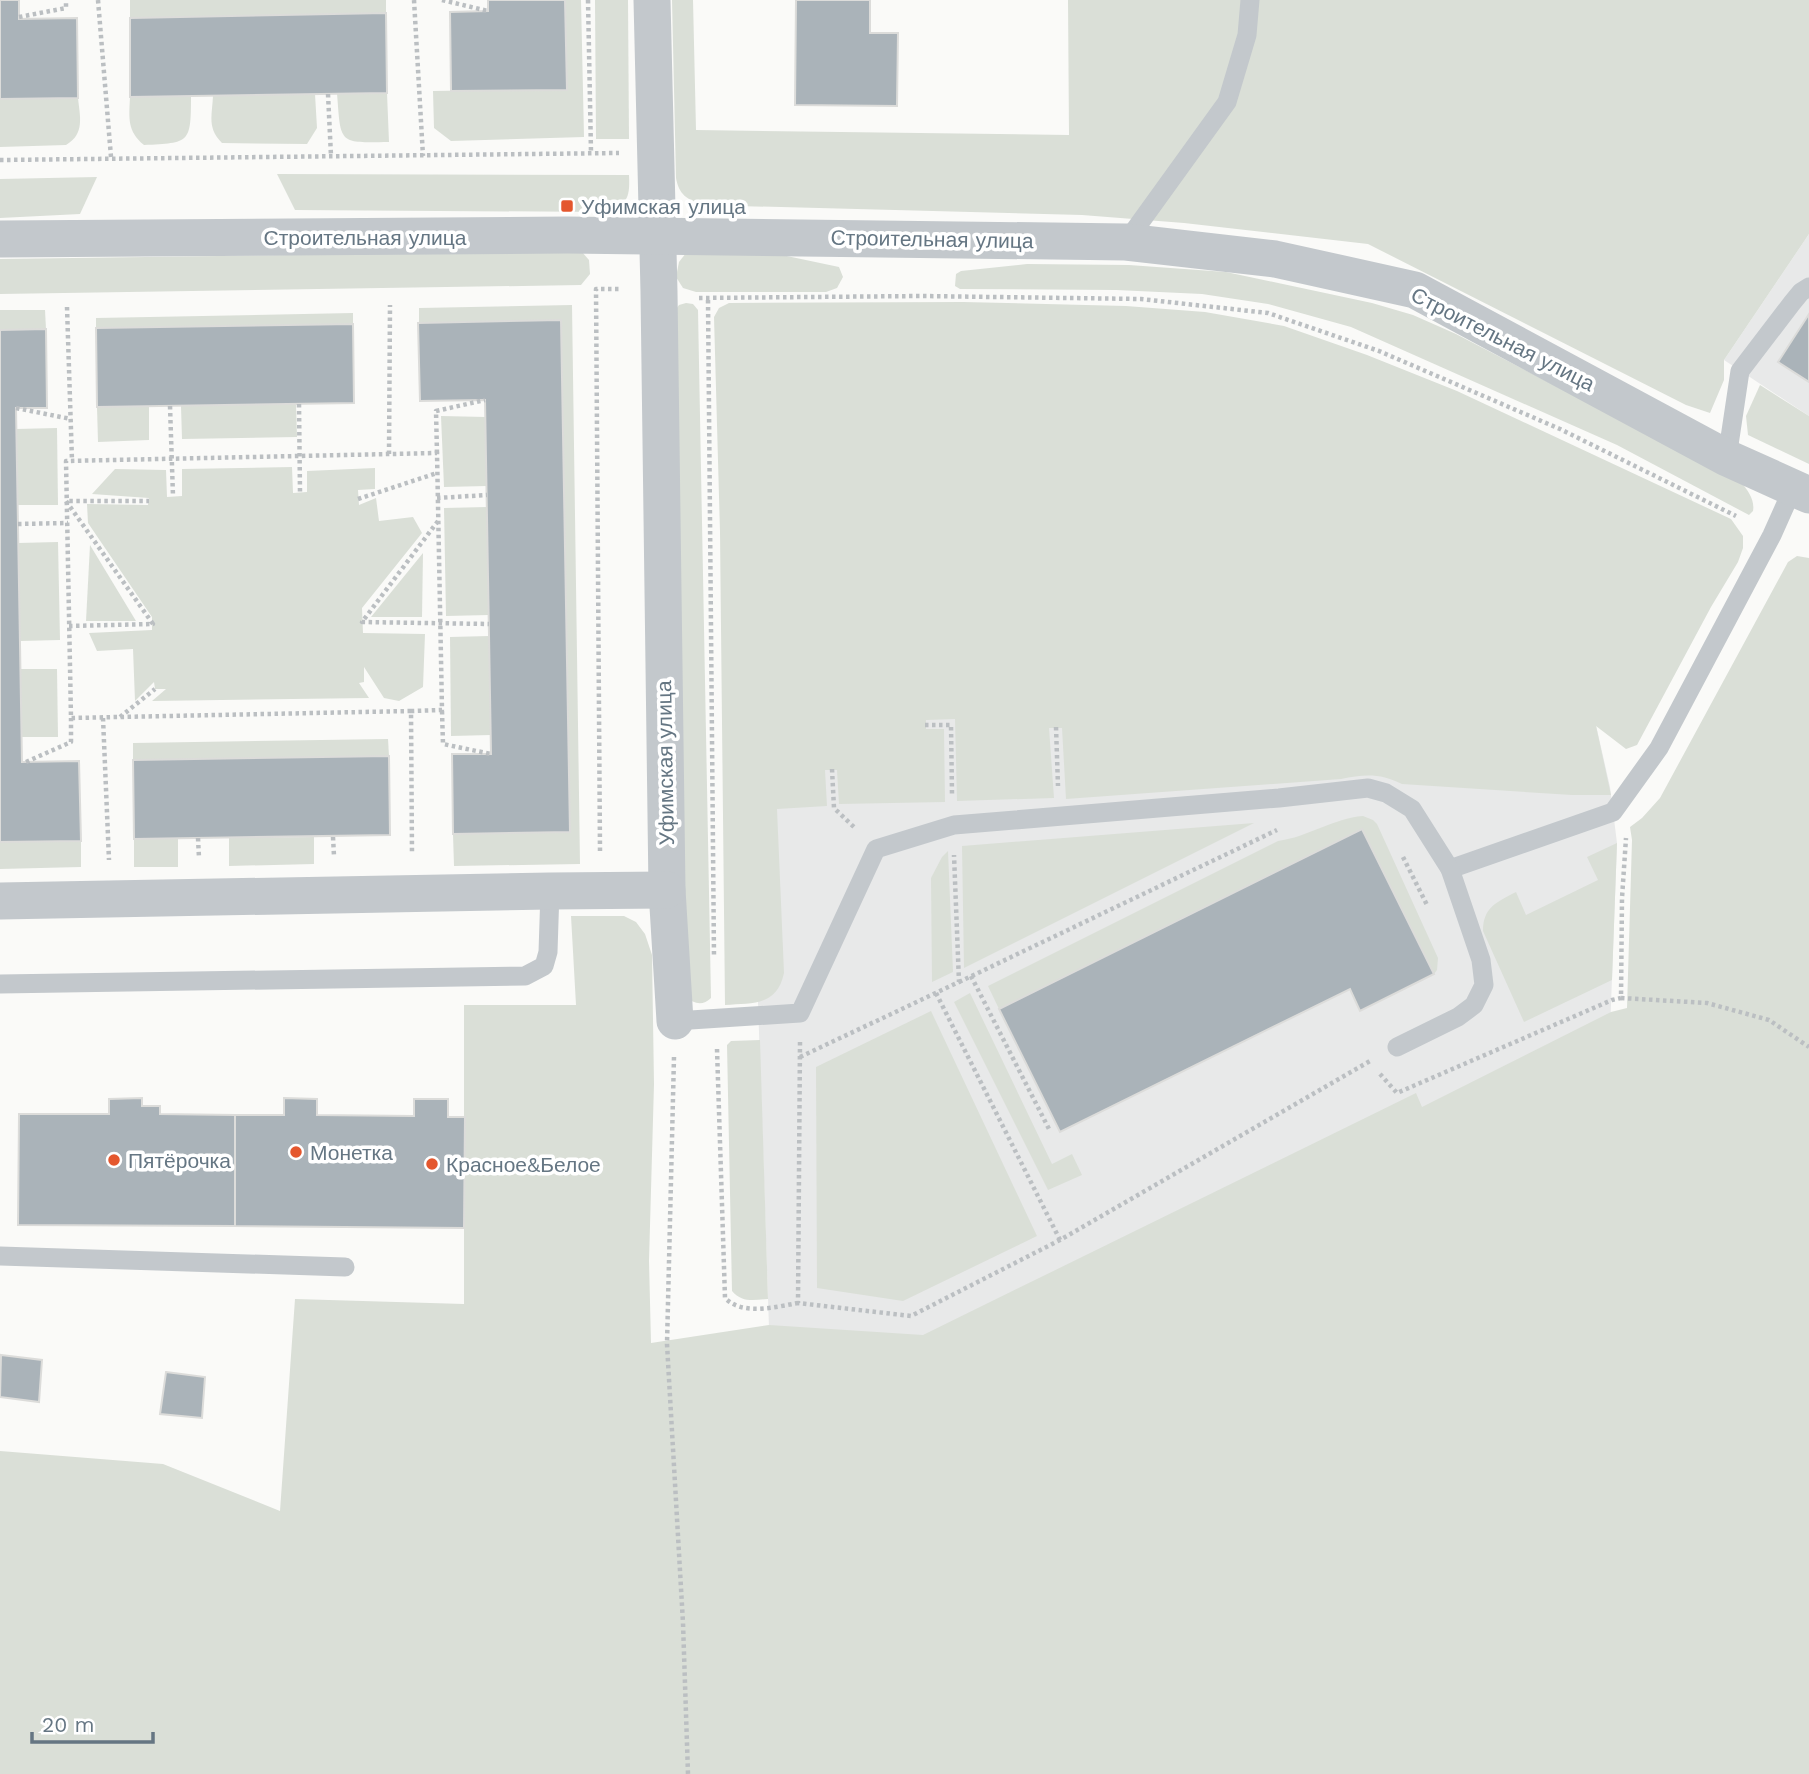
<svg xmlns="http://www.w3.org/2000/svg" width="1809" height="1774" font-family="'Work Sans',sans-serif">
<rect width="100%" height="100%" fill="#fafaf8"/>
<!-- built -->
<g fill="#e8e9e9">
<path d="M1809,234V416L1724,360Z"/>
<path d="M751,530L1596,725L1610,787L1617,843L1610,1032L953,1357L771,1387L758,1003Z"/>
</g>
<!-- green -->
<g fill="#dadfd7">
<path d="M130,0H386V13L130,18Z"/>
<path d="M565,0H581L584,137L451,141L434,128L433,91L567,89Z"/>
<path d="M595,0H628L629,139H596Z"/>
<path d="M672,0H693L696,130L1069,135L1068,0H1809V234L1724,360V380L1710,413L1686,405L1368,244L1184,223L1082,215L702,205C687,199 679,195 676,178Z"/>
<path d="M337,93H387L389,142C338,143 341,144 337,93Z"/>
<path d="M315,94L317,128L307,144L222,143C207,128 212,116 213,96Z"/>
<path d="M191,96C191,143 190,143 144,145C127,131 129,118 130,97Z"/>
<path d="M78,98C80,117 85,134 66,145L0,147V99Z"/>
<path d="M277,174L629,175C630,197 628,204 606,212L295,210Z"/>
<path d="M97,177L80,214L0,218V179Z"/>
<path d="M744,247L839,267L843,277L837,288L826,292H696L683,288L676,277L679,262L686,253Z"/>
<path d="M578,251L582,252L589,260L590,274L581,285L0,294V259Z"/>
<path d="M1027,264L1129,265L1226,272L1372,303L1413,315L1456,334L1742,483C1748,491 1755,500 1753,511L1749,515L1617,445L1351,327L1268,304L1202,294L1116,290L960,289L955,286L956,274L961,271Z"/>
<path d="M963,302L1126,306L1205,312L1284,326L1367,355L1457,391L1731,519L1743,536V548L1738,562L1711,607L1637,745L1626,749L1596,726L1611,795H1572L1402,784C1381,773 1364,774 1341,779L1066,799L1062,728H1049L1054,798L957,801L955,719L926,720V729H944L945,802L839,804L837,770H825L827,806L777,809L784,973C777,1006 753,1003 725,1005L720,532L714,317L719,308L729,303Z"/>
<path d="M686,303L693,304L698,310L711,998C703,1006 694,1004 686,997L676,309L679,305Z"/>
<path d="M572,305L580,864L454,866L453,834L570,832L561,320L419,323V308Z"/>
<path d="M0,310H45L46,329L0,330Z"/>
<path d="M353,313V324L96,328V318Z"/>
<path d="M1760,385L1809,416V464L1748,435L1746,416Z"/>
<path d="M296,404L297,437L182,439L181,406Z"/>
<path d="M149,406V440L98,442L97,407Z"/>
<path d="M441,416L486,417L487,486L444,487Z"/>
<path d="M57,428L58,505H17L16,429Z"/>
<path d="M292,467L293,493L307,492V471L375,468V489L358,490L359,505L376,498L379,521L413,517L422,533L362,608L363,633L425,634L423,687L399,701L384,698L364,667V682L359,683L369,698L152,701L166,689H155L154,682L135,701L133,649L97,651L89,633L152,630V617L88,523L87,504L148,505L149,498L92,494L115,469L166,470L167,497L182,496V469Z"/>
<path d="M487,507L489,615L446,616L444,508Z"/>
<path d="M58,542L60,640L20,641L18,543Z"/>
<path d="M90,545L136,621H86Z"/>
<path d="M423,553L422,617H371Z"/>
<path d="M1797,556L1809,558V1774H0V1451L163,1464L280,1511L295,1299L464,1304V1005H576L571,916H624L636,922L645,934L652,955L654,1084L649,1261L651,1343L769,1325L923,1335L1416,1093L1422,1107L1611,1012L1627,1008L1632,840L1630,827L1642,818L1660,798L1788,562Z"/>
<path d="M489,636L491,735L451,736L450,637Z"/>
<path d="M20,669H57L58,737H21Z"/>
<path d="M388,739L389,756L133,760V743Z"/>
<path d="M1363,816L1373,820L1377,824L1438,958L1437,970L1434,974L1362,829L999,1009L988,986L1278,841C1308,837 1334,818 1363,816Z"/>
<path d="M1254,823L964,968L962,846Z"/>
<path d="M314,837V864L229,866V838Z"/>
<rect x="134" y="839" width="44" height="28"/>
<path d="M81,841V867L0,869V842Z"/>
<path d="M1617,843L1612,980L1524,1022L1483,931C1483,907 1497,902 1516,892L1526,915L1598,880L1587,857Z"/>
<path d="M948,851L953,972L932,982L931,878L942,857Z"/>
<path d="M970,993L1052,1164L1072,1154L1082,1175L1048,1190L954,1002Z"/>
<path d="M931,1011L1037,1236L903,1301L817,1288L816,1067Z"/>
<path d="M760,1040L768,1299C754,1300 742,1303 732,1291L727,1045L731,1041Z"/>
</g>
<!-- building -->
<g fill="#aab3b9" stroke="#dcdcda" stroke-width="2">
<path d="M0,0H19V19L77,18L78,98L0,99Z"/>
<path d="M488,0H565L567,90L451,91L450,12L488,11Z"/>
<path d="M796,0H870V33H898L897,106L795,105Z"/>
<path d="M386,13L387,93L130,97V18Z"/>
<path d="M1809,314V382L1778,362Z"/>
<path d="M561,320L570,832L453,834L452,754H491L485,400L420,401L418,323Z"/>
<path d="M353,324L354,403L97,407L96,328Z"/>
<path d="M46,329L47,408H16L22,762L79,761L81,841L0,842V330Z"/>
<path d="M389,756L390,835L134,839L133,760Z"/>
<path d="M1362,829L1434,974L1360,1011L1350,989L1060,1132L999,1009Z"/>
<path d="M142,1098V1106H160V1114L235,1115V1226L18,1225L19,1114H109V1099Z"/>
<path d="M284,1098L317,1099V1115L414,1116V1099H448V1117H465L464,1228L235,1226V1115H284Z"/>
<path d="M1,1355L42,1360L39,1402L0,1397Z"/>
<path d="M166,1372L205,1377L202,1418L160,1414Z"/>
</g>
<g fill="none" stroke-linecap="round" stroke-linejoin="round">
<!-- path -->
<g stroke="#bbbfc2" stroke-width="4.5" stroke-dasharray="3.5 3.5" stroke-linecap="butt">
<path d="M98,0L111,157"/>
<path d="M414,0L423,156"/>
<path d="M442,0L488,11"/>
<path d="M588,0L591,152"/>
<path d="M19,17L66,8V0"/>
<path d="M328,94L331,156"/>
<path d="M0,160L619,153"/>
<path d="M699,298L922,296L1141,299L1268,313L1379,351L1560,429L1736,516"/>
<path d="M708,300L714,957"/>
<path d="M67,307L72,461"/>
<path d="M299,404L300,492"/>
<path d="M170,406L173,496"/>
<path d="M16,408L71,419"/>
<path d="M437,453L436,411L485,400"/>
<path d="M389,454L390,305"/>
<path d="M437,498L487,495"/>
<path d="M358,499L437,473"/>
<path d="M438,521L362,622L489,624"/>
<path d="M18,524L68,523"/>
<path d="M69,626L153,624L66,501H149"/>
<path d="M411,711L71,718L66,461L437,453L442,710L411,711L412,854"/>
<path d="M442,711L443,744L491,754"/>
<path d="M120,717L155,689"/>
<path d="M103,718L109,860"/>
<path d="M925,725H951L952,794"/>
<path d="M1056,727L1058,786"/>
<path d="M26,762L71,742V718"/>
<path d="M832,769L834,808L856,829"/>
<path d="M333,837L334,856"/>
<path d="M198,838L199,858"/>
<path d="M600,851L596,289H620"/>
<path d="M1403,857L1427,905"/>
<path d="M971,976L1049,1129"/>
<path d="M959,982L1277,830"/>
<path d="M936,993L1060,1240"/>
<path d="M1621,998L1707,1003L1769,1020L1809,1047"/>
<path d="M800,1042L798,1303L911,1316L1060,1240L1370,1061"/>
<path d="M717,1049L725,1298C743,1316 775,1307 798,1303"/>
<path d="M674,1057L667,1344L683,1623L688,1774"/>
<path d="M800,1057L959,982L954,855"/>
<path d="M1380,1074L1397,1093L1612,1000L1621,998L1622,898L1626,838"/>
</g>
<!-- service -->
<g stroke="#c3c8cc" stroke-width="19">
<path d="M1126,242L1227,102L1247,35L1250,0"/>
<path d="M1727,458L1740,371L1792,303L1801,292L1809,287"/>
<path d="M1450,869L1613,812L1659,748L1772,535L1793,488"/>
<path d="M0,984L525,976L544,966L548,952L550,891"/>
<path d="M675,1021L800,1013L876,849L954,825L1279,798L1368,788L1386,793L1412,809L1450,869L1481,960L1484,985L1474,1005L1458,1017L1397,1047"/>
<path d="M0,1256L345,1267"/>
</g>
<!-- minor -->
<g stroke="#c3c8cc" stroke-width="37">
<path d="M652,0L659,292L667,890L675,1021"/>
<path d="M0,239L567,235L1126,242L1275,259L1415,290L1727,458L1809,495"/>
<path d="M0,901L550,891L667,890"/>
</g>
</g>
<!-- markers -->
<g fill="#e4572e" stroke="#fff" stroke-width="2.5">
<rect x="560" y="199" width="14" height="14" rx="3.5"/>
<circle cx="296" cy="1152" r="7"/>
<circle cx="114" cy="1160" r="7"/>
<circle cx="432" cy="1164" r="7"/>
</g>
<g text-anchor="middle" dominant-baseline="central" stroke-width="7" stroke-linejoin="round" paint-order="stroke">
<!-- poi labels -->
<g font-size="21" fill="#657683" stroke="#fff" text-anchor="start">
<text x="581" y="206">Уфимская улица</text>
<text x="310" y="1152">Монетка</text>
<text x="128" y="1160">Пятёрочка</text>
<text x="446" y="1164">Красное&amp;Белое</text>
</g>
<!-- street labels -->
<g font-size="21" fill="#657683" stroke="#fff">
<text x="365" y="237">Строительная улица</text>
<text transform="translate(932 239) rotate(1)">Строительная улица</text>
<text transform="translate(1503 339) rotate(27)">Строительная улица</text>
<text transform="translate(665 763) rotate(-91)">Уфимская улица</text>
</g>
</g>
<!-- scale -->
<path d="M32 1732v10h121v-10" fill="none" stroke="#657683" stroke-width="3.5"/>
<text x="42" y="1732" font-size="21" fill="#657683" stroke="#ffffff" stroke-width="5" paint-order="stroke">20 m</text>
</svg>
